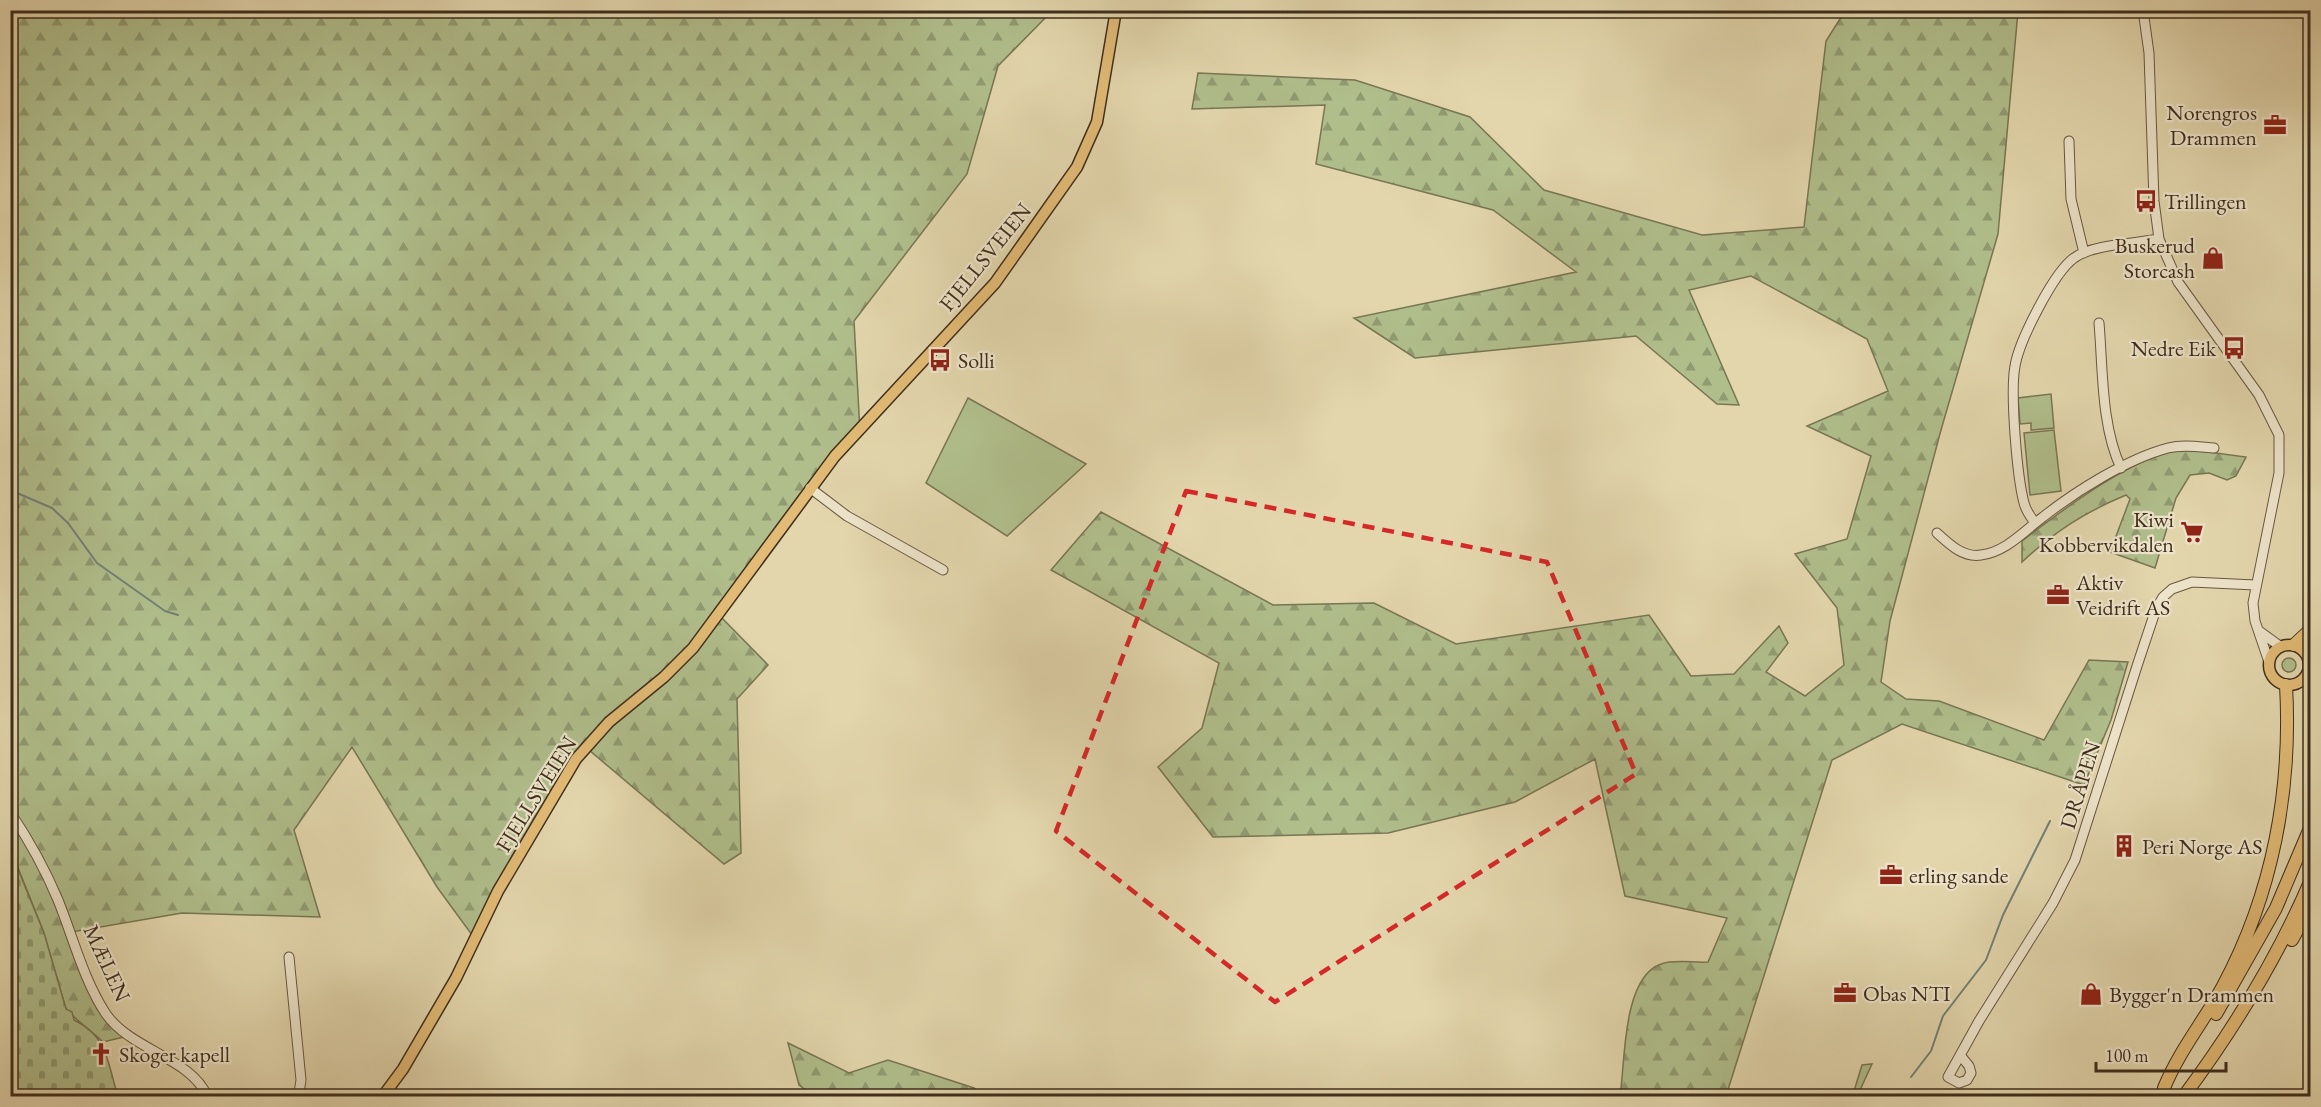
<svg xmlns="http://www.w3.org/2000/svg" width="2321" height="1107" font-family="'EB Garamond',serif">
	<defs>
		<pattern id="forest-firs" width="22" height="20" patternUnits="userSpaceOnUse" patternTransform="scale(1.5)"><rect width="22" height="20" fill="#b0be8c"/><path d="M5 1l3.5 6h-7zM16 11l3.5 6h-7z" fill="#919b72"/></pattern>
		<pattern id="cemetery-stones" width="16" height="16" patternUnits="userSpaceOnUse" patternTransform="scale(1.5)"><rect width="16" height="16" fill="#b0be8c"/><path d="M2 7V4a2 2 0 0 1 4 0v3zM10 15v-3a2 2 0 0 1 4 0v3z" fill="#919b72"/></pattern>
	</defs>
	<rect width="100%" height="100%" fill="#e3d6ad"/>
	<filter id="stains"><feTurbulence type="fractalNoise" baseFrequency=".00333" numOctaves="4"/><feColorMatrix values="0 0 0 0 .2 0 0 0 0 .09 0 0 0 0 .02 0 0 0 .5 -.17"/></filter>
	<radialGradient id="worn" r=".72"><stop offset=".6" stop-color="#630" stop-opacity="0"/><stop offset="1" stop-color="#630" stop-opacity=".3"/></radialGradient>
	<path fill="#b0be8c" stroke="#787654" stroke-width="1.5" d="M2051,394L2054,428L2031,430V423L2020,424L2018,398Z
		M968,398L1086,464L1007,536L926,483Z
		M2054,430L2061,491L2030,495L2024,433Z
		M2282 665a7 7 0 1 1 14 0a7 7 0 1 1-14 0Z
		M1872,1064L1860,1090L1854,1091L1862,1065Z"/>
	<path fill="url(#forest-firs)" stroke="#787654" stroke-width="1.5" d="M11,11H1052L998,66L967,174L854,321L860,432L720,616L768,665L737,699L741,853L724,864L583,745L472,935L437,887L352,747L294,830L320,917L182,913L71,932L99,1003L128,1036L103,1042C90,1030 77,1021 66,1009L44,933L11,850L10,507H19L10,488Z
		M1845,11H2018L1998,234L1941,430L1890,621L1881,682L1906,699L1939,701L2044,740L2089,660L2128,662L2111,720L2084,785L1902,724L1832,760L1726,1096H1616L1621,1088C1625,1055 1624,977 1661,964C1674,959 1695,963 1708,962L1727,918L1625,896L1595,759L1515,802L1388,833L1213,837L1158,767L1202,728L1219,663L1051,570L1101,512L1273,605L1374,603L1456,644L1649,615L1691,676L1734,674L1779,626L1788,643L1766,672L1805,696L1844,665L1837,608L1795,554L1847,539L1871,456L1807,426L1888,391L1867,339L1751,276L1689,290L1739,405L1717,404L1636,336L1415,358L1354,318L1576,272L1493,210L1316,164L1325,105L1192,109L1198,73L1355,80L1470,117L1544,190L1702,235L1804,227L1826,41Z
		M2186,449L2246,457L2236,476L2227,480L2209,473L2190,475L2176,498L2155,568L2110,552L2130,499L2126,495C2085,512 2054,532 2022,562V541C2061,511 2138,452 2186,449Z
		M788,1043L849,1073L888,1060L974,1088L985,1096H814L799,1085Z"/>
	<path fill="url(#cemetery-stones)" stroke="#787654" stroke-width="1.5" d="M10,850L44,933L66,1009L72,1012L74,1020C109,1037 107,1063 118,1096H11Z"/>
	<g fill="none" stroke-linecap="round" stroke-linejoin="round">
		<path stroke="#738176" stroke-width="2" d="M10,490L52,508L68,523L97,563L165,611L178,615
			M1911,1077L1931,1051L1943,1016L1986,960L2003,915L2050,821"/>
		<g stroke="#685841" stroke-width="11">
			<path id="minor" d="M2143,10L2149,53L2154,201L2159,239L2178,282L2259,395L2279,435V473L2253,603L2255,621L2269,662
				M2069,141L2071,199L2084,253
				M2099,323C2103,369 2101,426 2121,468
				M810,488L847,516L943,570
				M2035,523C2030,516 2026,511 2024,503C2017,476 2010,393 2015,366C2019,341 2054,272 2074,258C2093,244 2135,244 2159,239
				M1937,533C1949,544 1963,558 1981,555C2006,552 2024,531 2043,517C2076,491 2127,459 2168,448C2183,444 2200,447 2214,448
				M2259,631L2281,647
				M10,812C29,840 45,869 58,900C73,937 84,981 106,1014C131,1050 191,1058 207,1096
				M289,957L301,1080L299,1093L290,1096
				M1960,1055L1969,1066L1971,1073L1967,1080L1959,1083L1948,1077L1979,1021L2053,903L2075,860L2138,663L2156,609L2163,597L2172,589L2192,582L2255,585"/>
		</g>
		<g stroke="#3f2e1d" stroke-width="13">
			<path id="major" d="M2269 665a20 20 0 1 1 40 0a20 20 0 1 1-40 0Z
				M383,1096L403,1069L456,978L498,891L576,759L609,722L664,677L693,648L835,456L995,283L1077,167L1097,122L1116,10"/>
		</g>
		<g stroke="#3f2e1d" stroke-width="14">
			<path id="highway" d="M2294,645L2310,630
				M2292,940L2310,907
				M2216,1014L2276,908L2310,828
				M2164,1088C2179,1051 2204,1021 2223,986C2273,893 2292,789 2286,685
				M2184,1096C2233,1030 2277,959 2310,882"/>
		</g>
		<use href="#minor" stroke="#ede4ca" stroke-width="9"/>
		<use href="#major" stroke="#e2bb76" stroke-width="10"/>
		<use href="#highway" stroke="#e2bb76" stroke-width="12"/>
	</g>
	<path fill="none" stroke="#d62828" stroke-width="4.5" stroke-dasharray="12 8" stroke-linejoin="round" d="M1186,491L1547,562L1636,774L1275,1002L1056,831Z"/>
	<defs>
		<g id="office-bare" transform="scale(1.8)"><path d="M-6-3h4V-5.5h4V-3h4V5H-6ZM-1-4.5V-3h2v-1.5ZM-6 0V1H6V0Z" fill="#8f2418" stroke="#ede4ca" stroke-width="2.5" paint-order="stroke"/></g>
		<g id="bus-bare" transform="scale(1.8)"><path d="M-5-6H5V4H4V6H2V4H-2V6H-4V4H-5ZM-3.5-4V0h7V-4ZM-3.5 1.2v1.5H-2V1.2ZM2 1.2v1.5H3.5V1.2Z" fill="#8f2418" stroke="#ede4ca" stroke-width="2.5" paint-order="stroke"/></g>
		<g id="shop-bare" transform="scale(1.8)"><path d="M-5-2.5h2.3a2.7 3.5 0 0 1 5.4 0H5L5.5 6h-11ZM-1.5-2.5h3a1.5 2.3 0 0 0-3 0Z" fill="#8f2418" stroke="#ede4ca" stroke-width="2.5" paint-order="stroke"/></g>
		<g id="supermarket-bare" transform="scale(1.8)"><path d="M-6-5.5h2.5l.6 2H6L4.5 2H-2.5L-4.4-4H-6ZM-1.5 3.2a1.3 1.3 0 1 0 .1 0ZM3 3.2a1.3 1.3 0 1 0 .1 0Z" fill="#8f2418" stroke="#ede4ca" stroke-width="2.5" paint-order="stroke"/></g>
		<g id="building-bare" transform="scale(1.8)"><path d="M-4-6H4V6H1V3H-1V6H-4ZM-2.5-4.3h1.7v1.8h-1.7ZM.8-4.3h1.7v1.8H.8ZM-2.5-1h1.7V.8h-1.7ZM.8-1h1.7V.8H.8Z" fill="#8f2418" stroke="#ede4ca" stroke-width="2.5" paint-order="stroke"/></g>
		<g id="church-bare" transform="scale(1.8)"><path d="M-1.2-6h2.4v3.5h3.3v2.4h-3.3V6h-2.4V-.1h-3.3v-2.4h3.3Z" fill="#8f2418" stroke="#ede4ca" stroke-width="2.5" paint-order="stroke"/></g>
	</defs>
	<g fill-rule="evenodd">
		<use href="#office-bare" x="2275" y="125"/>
		<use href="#bus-bare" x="2146" y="201"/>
		<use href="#shop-bare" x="2213" y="258"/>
		<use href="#bus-bare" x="2234" y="348"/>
		<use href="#bus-bare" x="940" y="360"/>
		<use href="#supermarket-bare" x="2192" y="532"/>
		<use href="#office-bare" x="2058" y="595"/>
		<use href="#building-bare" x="2124" y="846"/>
		<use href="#office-bare" x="1891" y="875"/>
		<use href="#office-bare" x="1845" y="993"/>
		<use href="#shop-bare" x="2091" y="994"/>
		<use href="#church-bare" x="101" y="1054"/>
	</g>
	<g text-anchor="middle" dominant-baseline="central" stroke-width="4.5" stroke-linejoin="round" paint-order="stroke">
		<g font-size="22" fill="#3f2e1d" stroke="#ede4ca" text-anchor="start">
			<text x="2257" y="112" text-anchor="end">Norengros<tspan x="2257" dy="25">Drammen</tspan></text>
			<text x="2164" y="201">Trillingen</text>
			<text x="2195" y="245" text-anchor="end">Buskerud<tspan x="2195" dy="25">Storcash</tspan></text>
			<text x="2216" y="348" text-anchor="end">Nedre Eik</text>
			<text x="958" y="360">Solli</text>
			<text x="2174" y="519" text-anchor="end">Kiwi<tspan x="2174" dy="25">Kobbervikdalen</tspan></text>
			<text x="2076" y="582">Aktiv<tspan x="2076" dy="25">Veidrift AS</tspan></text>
			<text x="2142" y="846">Peri Norge AS</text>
			<text x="1909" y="875">erling sande</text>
			<text x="1863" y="993">Obas NTI</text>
			<text x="2109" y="994">Bygger'n Drammen</text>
			<text x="119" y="1054">Skoger kapell</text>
		</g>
		<g font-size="22" fill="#3f2e1d" stroke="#ede4ca">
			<text transform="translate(985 257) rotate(-51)">FJELLSVEIEN</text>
			<text transform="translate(2080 785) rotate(-73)">DRÅPEN</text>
			<text transform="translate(536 794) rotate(-58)">FJELLSVEIEN</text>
			<text transform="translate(107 963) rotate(65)">MÆLEN</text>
		</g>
	</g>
	<rect width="2321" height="1107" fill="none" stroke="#e3d6ad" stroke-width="36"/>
	<rect x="12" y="12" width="2297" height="1083" fill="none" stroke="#3f2e1d" stroke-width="3"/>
	<rect x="18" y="18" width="2285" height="1071" fill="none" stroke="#3f2e1d" stroke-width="1.5"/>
	<path d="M2096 1062v9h130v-9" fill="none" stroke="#3f2e1d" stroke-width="3"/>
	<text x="2105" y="1062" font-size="18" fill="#3f2e1d" stroke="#ede4ca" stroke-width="4.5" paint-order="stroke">100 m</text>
	<rect width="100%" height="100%" filter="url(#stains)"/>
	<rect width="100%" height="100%" fill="url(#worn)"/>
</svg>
